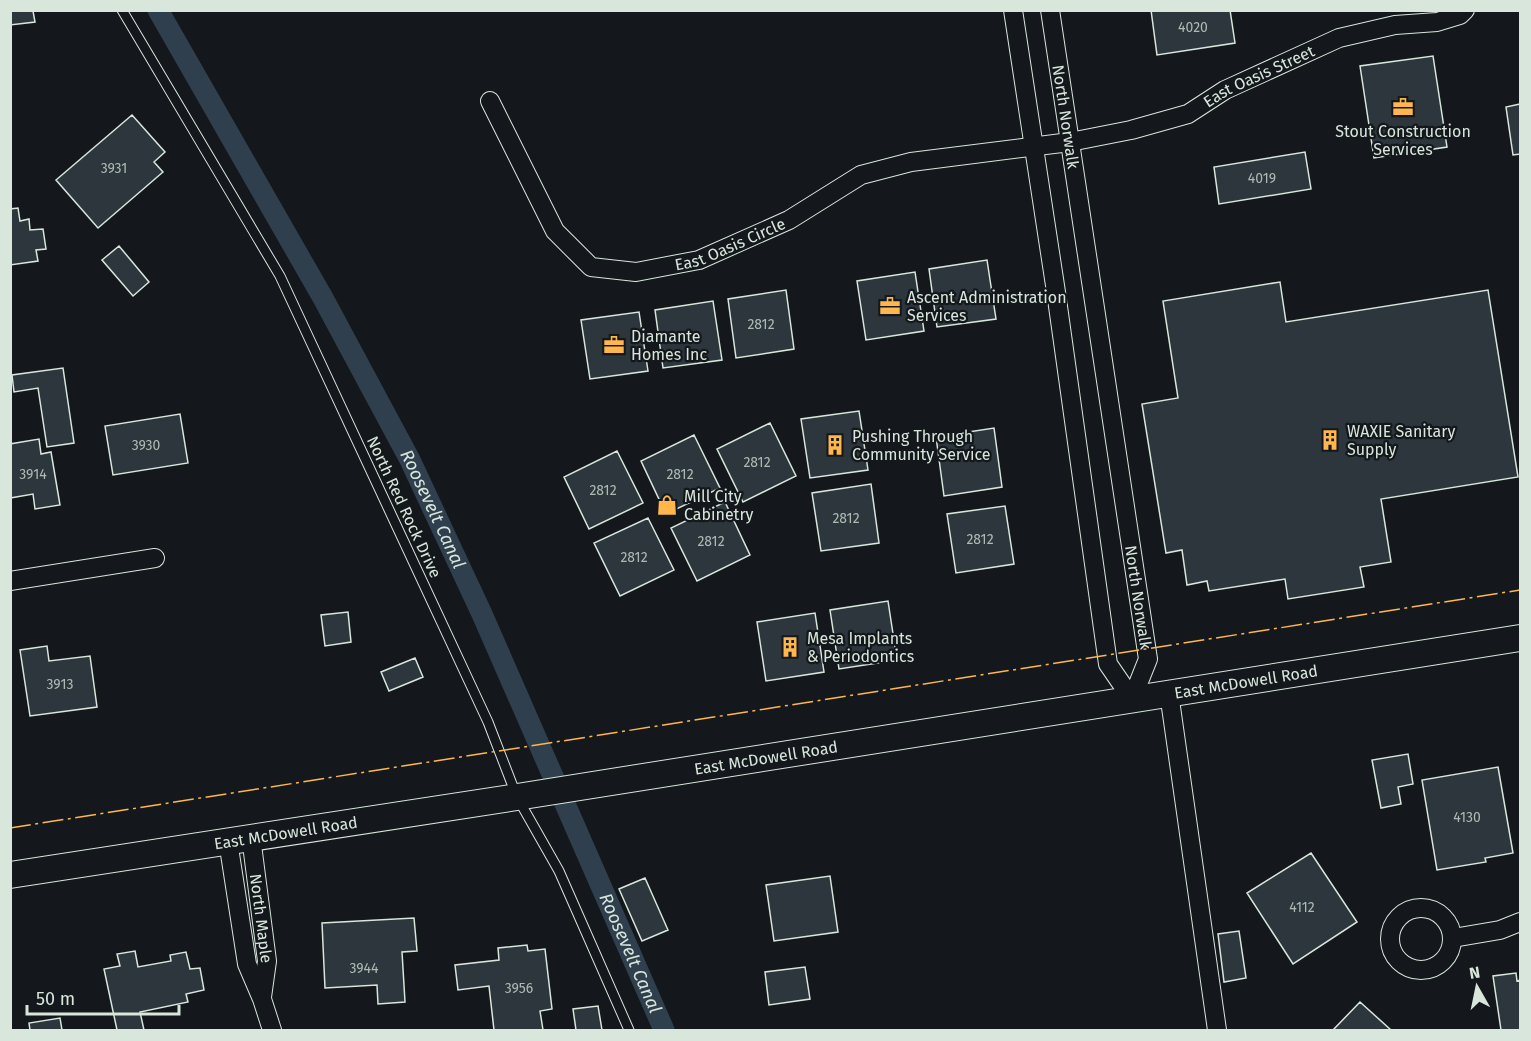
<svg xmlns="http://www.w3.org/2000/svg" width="1531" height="1041" font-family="'Fira Sans',sans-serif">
	<rect width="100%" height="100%" fill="#14181c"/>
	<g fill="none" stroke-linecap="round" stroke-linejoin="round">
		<path stroke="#2f3f4d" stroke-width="21" id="s1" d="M158,10L323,298L410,460L482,614L664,1030"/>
	</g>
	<path fill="#2c363c" stroke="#d8e6dc" stroke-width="1.5" d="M10,10H36L33,11L35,22L10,25Z
		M1151,10H1230L1235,43L1157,55Z
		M1433,56L1447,147L1374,158L1360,66Z
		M1520,104V154L1513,155L1506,107Z
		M132,115L165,152L154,162L163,172L98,228L56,180Z
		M1305,152L1311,189L1219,204L1214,167Z
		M18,208L20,221L29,219L30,230L43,229L46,249L36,250L38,261L10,265V209Z
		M119,246L149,282L133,296L102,260Z
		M987,260L996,319L937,327L929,269Z
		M915,272L924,331L866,340L857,281Z
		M1280,282L1286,322L1488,290L1518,477L1381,499L1391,562L1360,567L1364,587L1288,599L1285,579L1209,591L1207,581L1187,585L1182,550L1166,553L1142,404L1178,398L1163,301Z
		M786,290L794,349L736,358L728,299Z
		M713,301L722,360L663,368L655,310Z
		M639,312L648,371L590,379L581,320Z
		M63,368L74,443L47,447L38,388L14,392L12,375Z
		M859,411L868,470L810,478L801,419Z
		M180,414L188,463L113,475L105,426Z
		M770,423L796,476L743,502L717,449Z
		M994,428L1002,487L944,496L936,437Z
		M694,435L720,488L666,514L641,461Z
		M39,439L41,454L51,452L60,505L35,509L33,494L10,498V444Z
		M617,451L643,503L589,529L564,477Z
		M871,484L879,543L821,551L812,493Z
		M725,502L750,555L697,581L671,528Z
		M1005,506L1014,564L956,573L947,514Z
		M648,518L674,570L620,596L594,543Z
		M888,601L897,660L839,669L830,610Z
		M348,612L351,642L325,646L321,615Z
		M815,613L824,672L766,681L757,622Z
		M47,646L49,661L90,656L97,707L30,716L20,650Z
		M415,658L423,677L389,691L381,672Z
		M1408,754L1413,784L1398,787L1401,804L1381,808L1372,760Z
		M1498,767L1513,853L1485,858L1486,862L1437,870L1422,780Z
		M1311,853L1357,922L1293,964L1247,893Z
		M830,876L838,932L774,941L766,885Z
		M645,878L668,930L642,941L619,889Z
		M414,918L417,951L402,952L405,1002L378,1004L377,985L325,988L322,923Z
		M1239,931L1246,978L1224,982L1218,934Z
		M527,945L528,951L545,949L552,1009L540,1011L543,1030H494L489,986L458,990L455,965L499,960L498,948Z
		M135,951L138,967L171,961L170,955L186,952L190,969L200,968L204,990L186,994L188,1002L140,1012L144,1030H117L104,969L120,966L117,954Z
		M805,967L810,999L769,1005L765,972Z
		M1516,973L1517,981L1520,980V1030H1501L1493,976Z
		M1360,1002L1391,1030H1333Z
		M598,1006L602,1030H576L573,1009Z
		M60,1018L62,1030H30L29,1023Z"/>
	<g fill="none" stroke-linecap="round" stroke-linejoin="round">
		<g stroke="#d8e6dc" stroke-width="11">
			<path id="service" d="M122,10L280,276L488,722L517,797L559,871L629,1030"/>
		</g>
		<g stroke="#d8e6dc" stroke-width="20">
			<g id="minor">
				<path d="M1013,10L1056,292L1108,664L1132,699"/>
				<path id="s2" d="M1050,10L1148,659L1132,699"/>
				<path id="s3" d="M490,101L555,231L591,267L636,272L699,260L789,220L861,175L911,162L1070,142L1131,130L1188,114L1225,90L1339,38L1395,25L1437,22L1460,15L1465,10"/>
				<path d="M10,581L155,558"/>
				<path d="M1169,693L1217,1030"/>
				<path id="s4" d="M251,837L267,961L262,997"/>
				<path d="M228,841L247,964L262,999L272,1030"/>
				<circle cx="1421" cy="939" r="31"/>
				<path d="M1453,938L1500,930L1520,922"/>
			</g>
		</g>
		<g stroke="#d8e6dc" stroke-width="28">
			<g id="secondary">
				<path id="s5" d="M10,875L517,797L1520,638"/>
			</g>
		</g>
		<use href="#service" stroke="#14181c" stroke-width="9"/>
		<use href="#minor" stroke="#14181c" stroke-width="18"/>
		<use href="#secondary" stroke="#14181c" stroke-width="26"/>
		<path stroke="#ffb74d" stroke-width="1.5" stroke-dasharray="21 4.5 3 4.5" stroke-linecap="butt" d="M10,828L1520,590"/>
	</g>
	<defs>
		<g id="office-bare" transform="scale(1.62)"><path d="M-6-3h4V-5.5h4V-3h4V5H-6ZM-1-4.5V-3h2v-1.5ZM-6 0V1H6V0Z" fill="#ffb74d" stroke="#14181c" stroke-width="2.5" paint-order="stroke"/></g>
		<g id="building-bare" transform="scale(1.62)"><path d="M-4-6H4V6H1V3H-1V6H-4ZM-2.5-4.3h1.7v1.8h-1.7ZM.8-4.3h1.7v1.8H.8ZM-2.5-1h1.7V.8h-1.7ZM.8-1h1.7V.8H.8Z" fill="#ffb74d" stroke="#14181c" stroke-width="2.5" paint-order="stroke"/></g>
		<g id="shop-bare" transform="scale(1.62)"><path d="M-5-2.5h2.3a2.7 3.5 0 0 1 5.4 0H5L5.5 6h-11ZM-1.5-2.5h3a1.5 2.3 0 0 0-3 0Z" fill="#ffb74d" stroke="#14181c" stroke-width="2.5" paint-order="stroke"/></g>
	</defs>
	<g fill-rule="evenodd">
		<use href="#office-bare" x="1403" y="107"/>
		<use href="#office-bare" x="890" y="306"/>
		<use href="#office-bare" x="614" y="345"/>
		<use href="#building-bare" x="1330" y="440"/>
		<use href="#building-bare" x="835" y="445"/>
		<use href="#shop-bare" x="667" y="505"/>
		<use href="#building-bare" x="790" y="647"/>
	</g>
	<g text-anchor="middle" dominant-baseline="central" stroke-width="4.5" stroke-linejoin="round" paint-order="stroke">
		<g font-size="14" fill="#adbab4">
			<text x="1193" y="27">4020</text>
			<text x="114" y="168">3931</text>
			<text x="1262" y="178">4019</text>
			<text x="761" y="324">2812</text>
			<text x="146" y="445">3930</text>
			<text x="757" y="462">2812</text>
			<text x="33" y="474">3914</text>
			<text x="680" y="474">2812</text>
			<text x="603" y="490">2812</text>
			<text x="846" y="518">2812</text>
			<text x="980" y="539">2812</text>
			<text x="711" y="541">2812</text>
			<text x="634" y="557">2812</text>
			<text x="60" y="684">3913</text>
			<text x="1467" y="817">4130</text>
			<text x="1302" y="907">4112</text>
			<text x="364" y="968">3944</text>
			<text x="519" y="988">3956</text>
		</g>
		<g font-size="16" fill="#d8e6dc" stroke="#14181c">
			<text stroke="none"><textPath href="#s3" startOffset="903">East Oasis Street</textPath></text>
			<text stroke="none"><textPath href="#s2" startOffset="108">North Norwalk</textPath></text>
			<text stroke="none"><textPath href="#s3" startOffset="340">East Oasis Circle</textPath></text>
			<text transform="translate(404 507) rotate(65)">North Red Rock Drive</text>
			<text stroke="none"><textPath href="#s2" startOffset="594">North Norwalk</textPath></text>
			<text stroke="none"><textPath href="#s5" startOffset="1251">East McDowell Road</textPath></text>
			<text stroke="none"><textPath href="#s5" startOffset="765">East McDowell Road</textPath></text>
			<text stroke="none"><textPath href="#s5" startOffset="279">East McDowell Road</textPath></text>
			<text stroke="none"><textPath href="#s4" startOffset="82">North Maple</textPath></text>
		</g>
		<g font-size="16" fill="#d8e6dc" stroke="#14181c" text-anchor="start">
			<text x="1403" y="131" text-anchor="middle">Stout Construction<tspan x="1403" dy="18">Services</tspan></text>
			<text x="907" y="297">Ascent Administration<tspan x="907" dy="18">Services</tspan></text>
			<text x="631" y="336">Diamante<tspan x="631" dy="18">Homes Inc</tspan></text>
			<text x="1347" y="431">WAXIE Sanitary<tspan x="1347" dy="18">Supply</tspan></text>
			<text x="852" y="436">Pushing Through<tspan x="852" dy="18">Community Service</tspan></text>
			<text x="684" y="496">Mill City<tspan x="684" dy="18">Cabinetry</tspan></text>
			<text x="807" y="638">Mesa Implants<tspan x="807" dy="18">&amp; Periodontics</tspan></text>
		</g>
		<g font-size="18" font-style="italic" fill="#d8e6dc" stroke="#14181c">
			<text stroke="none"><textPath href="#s1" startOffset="570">Roosevelt Canal</textPath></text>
			<text stroke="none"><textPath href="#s1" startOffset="1056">Roosevelt Canal</textPath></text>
		</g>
	</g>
	<rect width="1531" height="1041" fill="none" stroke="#d8e6dc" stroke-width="24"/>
	<g transform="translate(1477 987) rotate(351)" stroke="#14181c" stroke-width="4.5" paint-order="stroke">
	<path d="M0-4.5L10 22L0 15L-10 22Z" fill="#d8e6dc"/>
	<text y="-9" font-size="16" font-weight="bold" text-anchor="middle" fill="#d8e6dc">N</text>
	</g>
	<path d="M27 1005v9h152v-9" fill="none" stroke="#d8e6dc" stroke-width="3"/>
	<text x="36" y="1005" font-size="18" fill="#d8e6dc" stroke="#14181c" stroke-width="4.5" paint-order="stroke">50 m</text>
</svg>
